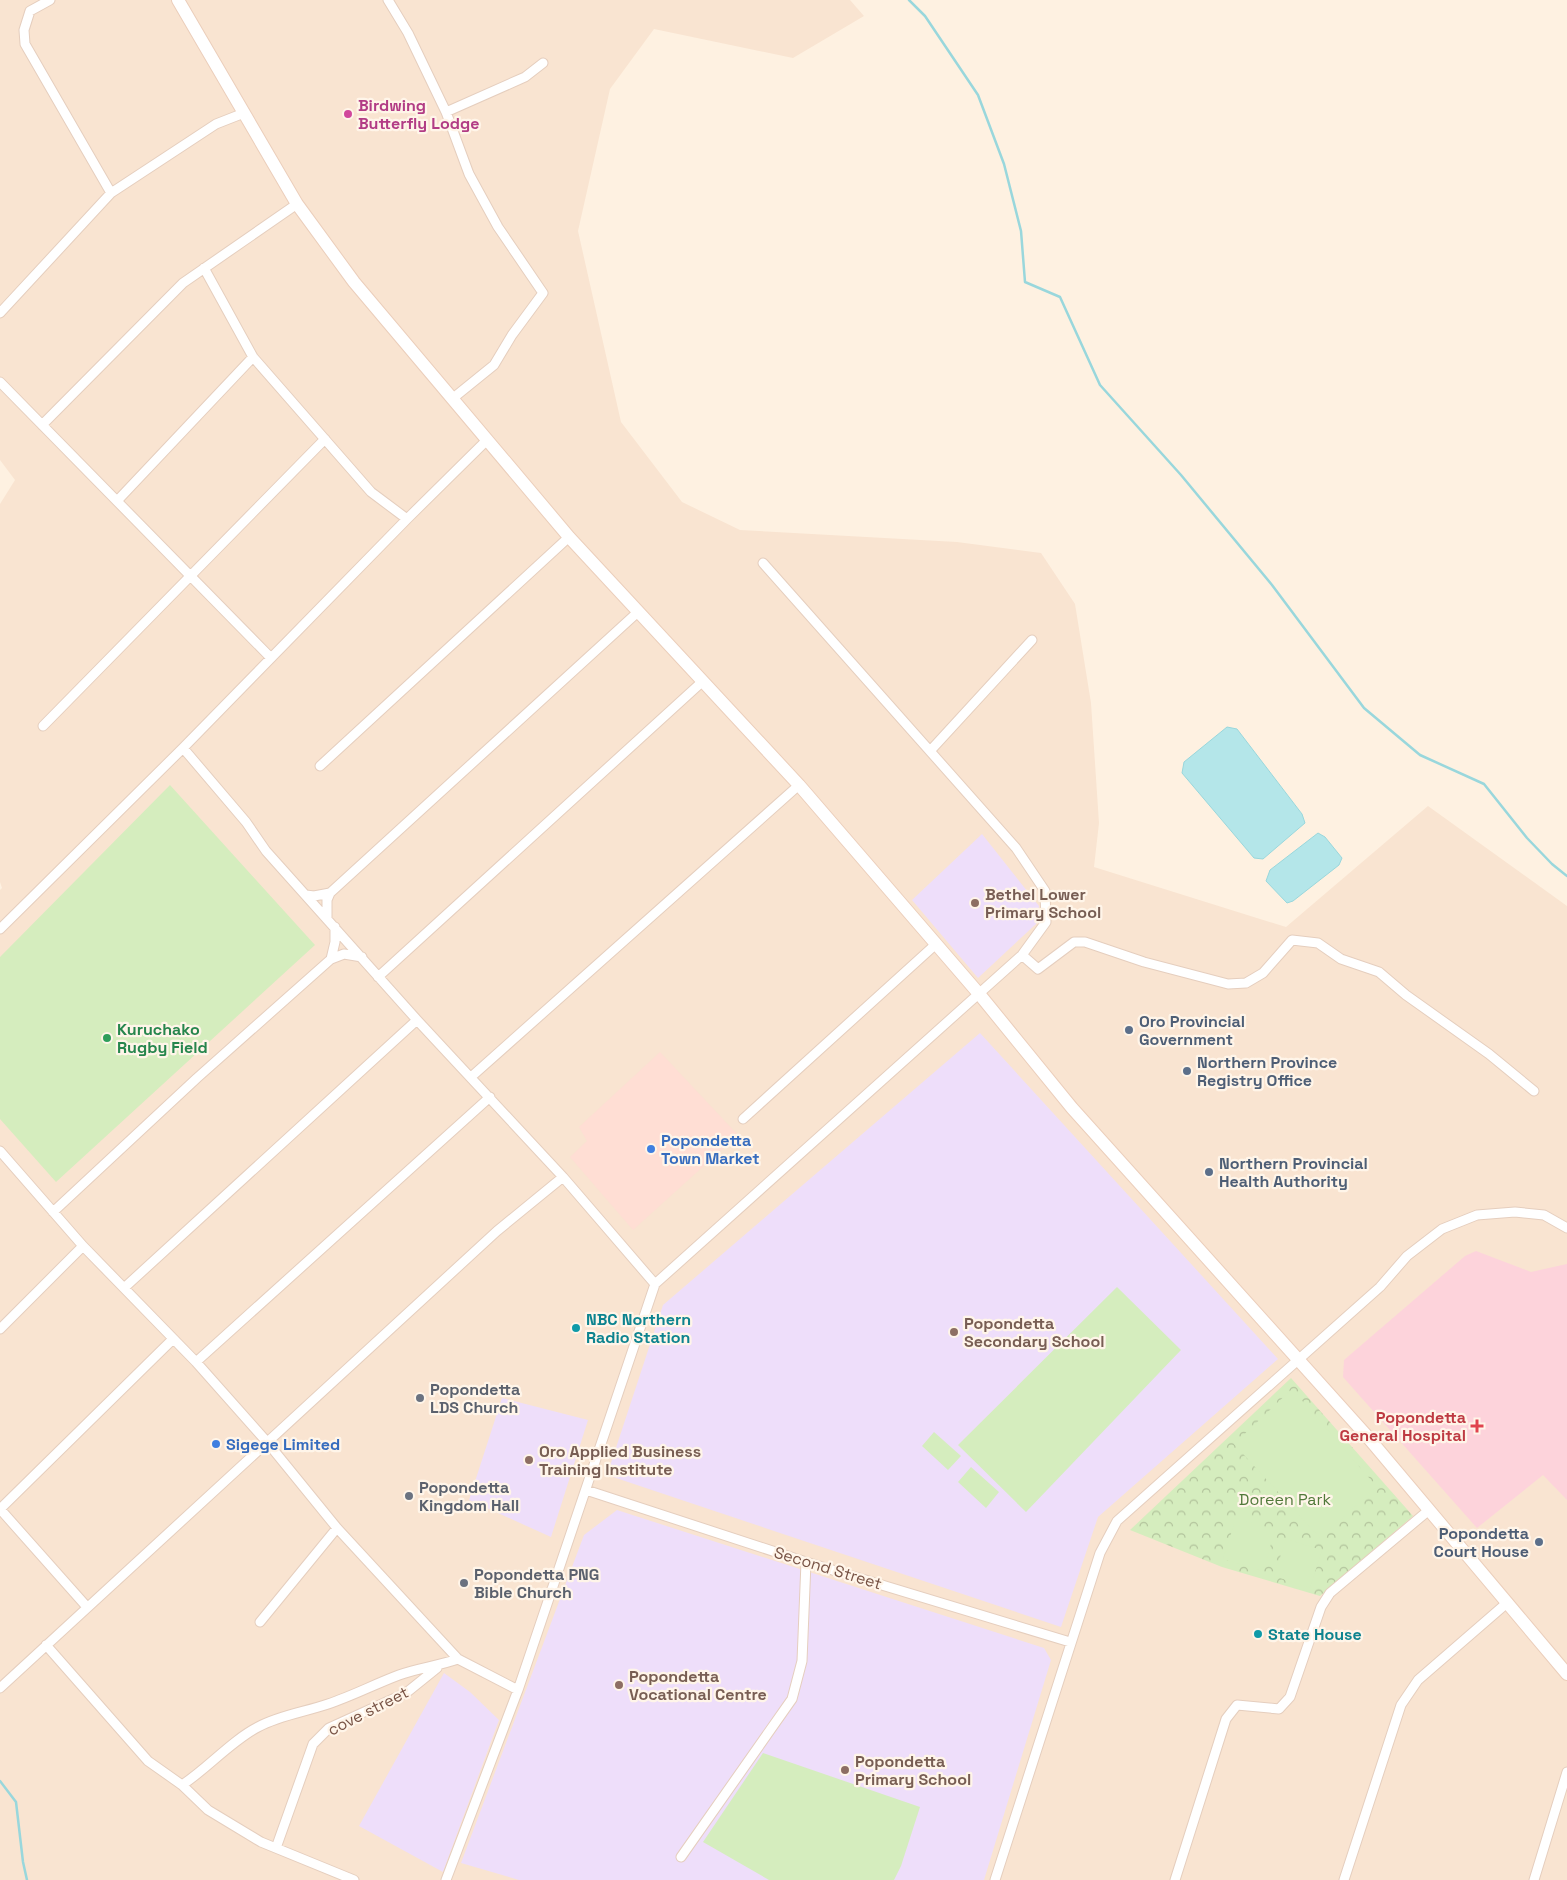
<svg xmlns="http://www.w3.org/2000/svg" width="1567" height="1880" font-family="'Space Grotesk',sans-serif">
	<defs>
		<pattern id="park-crowns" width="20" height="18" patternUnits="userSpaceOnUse" patternTransform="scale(1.25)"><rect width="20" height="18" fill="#d5edbe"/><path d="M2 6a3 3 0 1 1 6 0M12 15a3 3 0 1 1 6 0" fill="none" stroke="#b2c39c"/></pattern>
	</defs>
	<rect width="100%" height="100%" fill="#fef1e1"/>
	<path fill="#f9e4d1" d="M0,0H850L864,16L793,58L654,29L610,89L578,231L621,422L682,502L740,530L957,542L1041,553L1075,604L1091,703L1099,823L1094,867L1286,927L1428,806L1567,906V1880H0V890L2,888L0,882V504L15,480L0,460Z"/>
	<path fill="#ffded4" d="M660,1052L738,1135L633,1230L570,1157L587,1141L579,1127Z"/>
	<path fill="#eedefa" d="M982,834L1039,906L1036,924L978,978L912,900Z
		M980,1033L1278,1359L1098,1517L1061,1627L607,1475L663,1305Z
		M502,1398L588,1420L551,1537L469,1500Z
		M617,1510L1044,1648L1051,1660L984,1880H519L461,1863L584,1535Z
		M444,1673L470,1692L499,1720L443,1872L359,1826Z"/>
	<path fill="#fdd3db" d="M1476,1251L1531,1272L1567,1264V1500L1543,1475L1477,1528L1343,1377L1344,1360L1465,1256Z"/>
	<path fill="url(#park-crowns)" d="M1291,1378L1413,1516L1320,1596L1222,1567L1130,1530Z"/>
	<path fill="#d5edbe" d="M170,785L315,945L56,1182L0,1119V957Z
		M1117,1287L1181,1350L1026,1512L958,1445Z
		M1292,1389L1377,1487L1320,1538L1234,1444Z
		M934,1432L961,1456L948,1470L922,1446Z
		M971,1467L999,1492L986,1508L958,1482Z
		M1236,1518L1275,1530L1263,1571L1223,1559Z
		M1286,1539L1322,1550L1310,1588L1274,1576Z
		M763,1753L920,1807L901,1866L894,1880H769L703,1842Z"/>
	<path fill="#b4e6e9" stroke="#99d7dc" d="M1227,727L1237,729L1302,814L1305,823L1263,859L1254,858L1182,773L1184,762Z
		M1318,833L1325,837L1342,858L1339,865L1293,901L1287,903L1266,881L1270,870Z"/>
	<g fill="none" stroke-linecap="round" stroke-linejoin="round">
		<path stroke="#99d7dc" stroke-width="2.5" d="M909,0L925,16L978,95L1004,164L1021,231L1025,282L1060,297L1100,385L1181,475L1272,585L1364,708L1420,755L1484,784L1527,838L1552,864L1567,876
			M0,1781L16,1802L23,1862L27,1880"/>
		<g stroke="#e5cebe" stroke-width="11">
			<path id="street" d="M50,0L30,11L24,30L25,44L111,193
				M388,0L408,33L446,112L469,174L498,227L543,293L512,335L494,365L452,399
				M446,112L525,77L543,63
				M204,268L253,357L371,492L407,519
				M0,313L111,193L216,124L244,113
				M0,382L271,658
				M42,425L183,283L297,204
				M117,501L253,357
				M43,726L325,439
				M183,748L246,822L266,851L417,1020L563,1177L655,1284
				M930,751L1032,640
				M320,766L569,537
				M306,895L314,896L330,893
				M327,918V900L330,893L639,611
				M0,929L183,748L407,519L487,440
				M1022,955L1038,969L1074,942H1085L1144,962L1228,984L1246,983L1263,973L1292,940L1318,943L1341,959L1379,972L1406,995L1489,1054L1534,1091
				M331,959L344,954L362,957
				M378,977L703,681
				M471,1077L799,785
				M743,1119L936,944
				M0,1151L83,1246L196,1362L267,1442L337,1528L458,1659L518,1690
				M53,1212L197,1078L331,959L335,942V927
				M124,1288L417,1020
				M0,1329L83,1246
				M196,1362L490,1097
				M586,1490L806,1562L1070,1642
				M0,1509L173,1339
				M0,1509L87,1607
				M260,1622L337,1528
				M46,1645L148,1761L182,1785L208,1810L261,1842L354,1880
				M0,1688L497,1231L563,1177
				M182,1785C208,1768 231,1741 258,1727C280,1715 305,1712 328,1704C352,1696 375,1684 399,1675C418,1668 438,1666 458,1659
				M276,1848L313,1744L329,1728L406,1693L437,1668
				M681,1857L792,1699L802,1661L806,1562
				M446,1880L518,1690L655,1284L1022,955L1046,922L1045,891L1016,848L763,563
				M995,1880L1100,1553L1117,1521L1380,1287L1407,1256L1442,1229L1477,1215L1515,1212L1544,1215L1567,1228
				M1175,1880L1226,1719L1237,1705L1279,1709L1290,1697L1321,1607L1330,1593L1429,1510
				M1344,1880L1401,1705L1418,1680L1508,1602
				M1534,1880L1567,1772"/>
		</g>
		<g stroke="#ebcebb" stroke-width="14">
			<path id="secondary" d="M178,0L297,204L354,282L569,537L799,785L980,995L1072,1108L1366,1435L1567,1674"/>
		</g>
		<use href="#street" stroke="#fff" stroke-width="9"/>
		<use href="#secondary" stroke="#fff" stroke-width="12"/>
	</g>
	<circle fill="#d1479c" stroke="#fff5e9" stroke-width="2" cx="348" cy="114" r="5"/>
	<g fill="#8d6e63" stroke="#fff5e9" stroke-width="2">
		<circle cx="975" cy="903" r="5"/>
		<circle cx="954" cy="1332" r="5"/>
		<circle cx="529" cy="1460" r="5"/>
		<circle cx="619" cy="1685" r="5"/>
		<circle cx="845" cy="1770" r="5"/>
	</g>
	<g fill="#5c6f8a" stroke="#fff5e9" stroke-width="2">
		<circle cx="1129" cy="1030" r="5"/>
		<circle cx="1187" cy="1071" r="5"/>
		<circle cx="1209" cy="1172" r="5"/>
		<circle cx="1539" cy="1542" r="5"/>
	</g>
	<circle fill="#2e9e5b" stroke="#fff5e9" stroke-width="2" cx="107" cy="1038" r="5"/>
	<g fill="#3f7fe0" stroke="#fff5e9" stroke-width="2">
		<circle cx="651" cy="1149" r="5"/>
		<circle cx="216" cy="1444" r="5"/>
	</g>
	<g fill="#0f9aa8" stroke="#fff5e9" stroke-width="2">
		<circle cx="576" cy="1328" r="5"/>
		<circle cx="1258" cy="1634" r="5"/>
	</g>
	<g fill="#6b7280" stroke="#fff5e9" stroke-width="2">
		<circle cx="420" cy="1398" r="5"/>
		<circle cx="409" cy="1496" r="5"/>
		<circle cx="464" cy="1583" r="5"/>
	</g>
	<path fill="#e0444e" stroke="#fff5e9" stroke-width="2" d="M1474.5 1418.5h5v5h5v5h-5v5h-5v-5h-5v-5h5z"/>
	<g text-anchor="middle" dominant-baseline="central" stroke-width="4.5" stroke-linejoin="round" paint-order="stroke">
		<g font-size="16" font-weight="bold" fill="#b23c85" stroke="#fff5e9" text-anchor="start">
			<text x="358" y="105">Birdwing<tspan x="358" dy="18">Butterfly Lodge</tspan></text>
		</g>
		<g font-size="16" font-weight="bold" fill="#785e54" stroke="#fff5e9" text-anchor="start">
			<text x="985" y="894">Bethel Lower<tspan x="985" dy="18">Primary School</tspan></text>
			<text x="964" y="1323">Popondetta<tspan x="964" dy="18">Secondary School</tspan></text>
			<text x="539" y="1451">Oro Applied Business<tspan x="539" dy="18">Training Institute</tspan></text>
			<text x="629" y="1676">Popondetta<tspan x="629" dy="18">Vocational Centre</tspan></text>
			<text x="855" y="1761">Popondetta<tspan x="855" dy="18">Primary School</tspan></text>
		</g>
		<g font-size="16" font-weight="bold" fill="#4e5e75" stroke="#fff5e9" text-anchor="start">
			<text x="1139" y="1021">Oro Provincial<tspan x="1139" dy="18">Government</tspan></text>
			<text x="1197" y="1062">Northern Province<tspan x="1197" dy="18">Registry Office</tspan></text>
			<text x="1219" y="1163">Northern Provincial<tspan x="1219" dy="18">Health Authority</tspan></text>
			<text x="1529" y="1533" text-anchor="end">Popondetta<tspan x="1529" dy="18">Court House</tspan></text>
		</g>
		<g font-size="16" font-weight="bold" fill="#27864d" stroke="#fff5e9" text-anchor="start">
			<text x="117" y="1029">Kuruchako<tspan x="117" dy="18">Rugby Field</tspan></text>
		</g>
		<g font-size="16" font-weight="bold" fill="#366cbe" stroke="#fff5e9" text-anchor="start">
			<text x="661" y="1140">Popondetta<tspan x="661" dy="18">Town Market</tspan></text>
			<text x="226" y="1444">Sigege Limited</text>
		</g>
		<g font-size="16" font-weight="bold" fill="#0d838f" stroke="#fff5e9" text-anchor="start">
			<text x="586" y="1319">NBC Northern<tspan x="586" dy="18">Radio Station</tspan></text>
			<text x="1268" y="1634">State House</text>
		</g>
		<g font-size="16" font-weight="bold" fill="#5b616d" stroke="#fff5e9" text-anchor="start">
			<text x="430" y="1389">Popondetta<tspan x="430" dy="18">LDS Church</tspan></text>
			<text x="419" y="1487">Popondetta<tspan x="419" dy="18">Kingdom Hall</tspan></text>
			<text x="474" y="1574">Popondetta PNG<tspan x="474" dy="18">Bible Church</tspan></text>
		</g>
		<g font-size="16" font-weight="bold" fill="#be3a42" stroke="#fff5e9" text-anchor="end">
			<text x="1466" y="1417">Popondetta<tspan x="1466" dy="18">General Hospital</tspan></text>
		</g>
		<g font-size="16" fill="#51793a" stroke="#fff5e9">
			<text x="1285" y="1499">Doreen Park</text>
		</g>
		<g font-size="16" fill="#785345" stroke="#fff5e9">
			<text transform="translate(828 1568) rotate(17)">Second Street</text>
			<text transform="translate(368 1711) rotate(-27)">cove street</text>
		</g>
	</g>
</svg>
